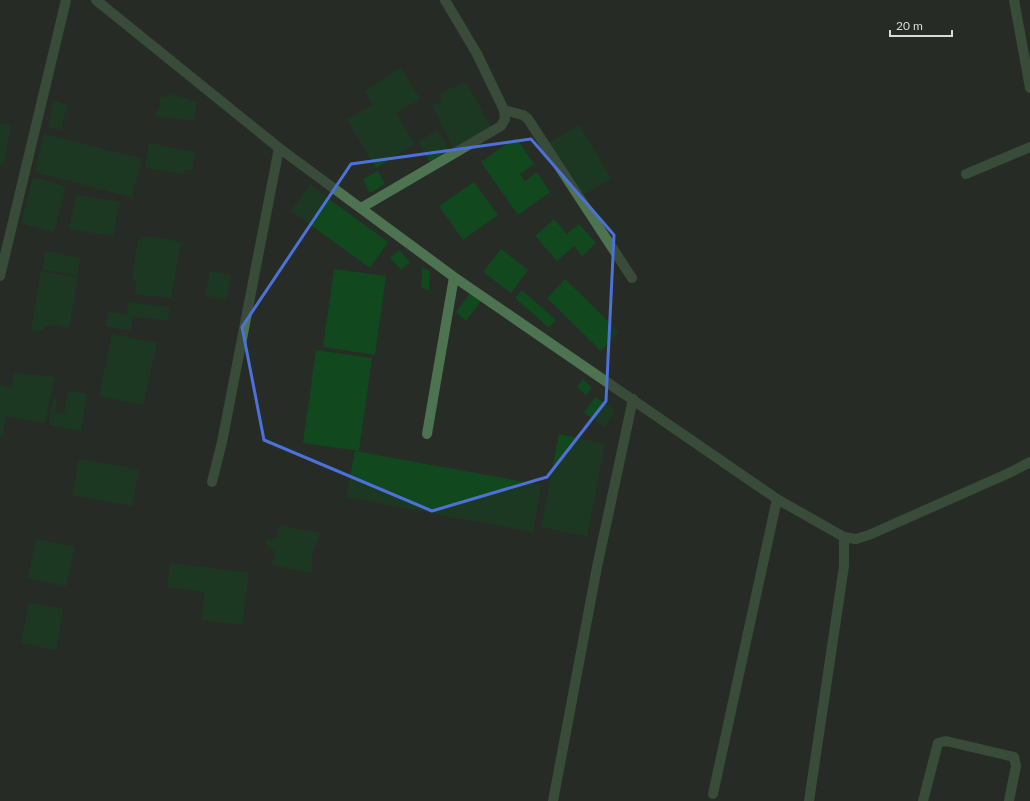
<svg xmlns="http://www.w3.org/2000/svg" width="1030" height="801" font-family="Lato,sans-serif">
	<rect width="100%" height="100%" fill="#272c27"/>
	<path fill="#12481d" d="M401,68L420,99L396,113L415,144L376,168L347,120L373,104L365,91Z
		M466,82L492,129L454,150L432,105L442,102L440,93Z
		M172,94L197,102L193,121L155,116V113L161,105L159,99L164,96L169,97Z
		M54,101L67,105L61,130L48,127Z
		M0,123L11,125L4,164L0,163Z
		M579,125L611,178L580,197L549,143Z
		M438,130L449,150L430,162L418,142Z
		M44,134L142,159L132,197L35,172Z
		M516,137L534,164L520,174L525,181L537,172L550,192L518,215L481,162Z
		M149,143L195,152L192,170H185L184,174L145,168Z
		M378,171L385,184L370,193L363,179Z
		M33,177L66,187L54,232L21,223Z
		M474,182L498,215L463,240L439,206Z
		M310,185L388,242L370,268L291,211Z
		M76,195L120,202L113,236L69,229Z
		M554,219L567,234L579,224L596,243L582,256L574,246L557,261L535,236Z
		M144,236L181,242L171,298L134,294L137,282L132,280L138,241Z
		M501,249L528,270L511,293L483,272Z
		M399,250L410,262L401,270L390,258Z
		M45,251L80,258L77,276L42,269Z
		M422,267L430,271L429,291L421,287Z
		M334,269L386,276L375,355L323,347Z
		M41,271L78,278L69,328L56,324L45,326L44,330L31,331Z
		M210,271L231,275L226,300L205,295Z
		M565,279L619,332L601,351L547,298Z
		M522,290L556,320L549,328L515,298Z
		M470,293L481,301L466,321L456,312Z
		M128,302L170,308L168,321L133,316L131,331L105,326L108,311L130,316L127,313Z
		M112,334L157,343L143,405L99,396Z
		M316,350L372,358L359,451L303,443Z
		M14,373L55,377L45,423L6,416L3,436H0V385L11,388Z
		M583,379L592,388L586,395L577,387Z
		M68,391L87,394L81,431L49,425L53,398L57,400L55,412L64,414Z
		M595,397L616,410L605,427L584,413Z
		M559,434L605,444L587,536L541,527Z
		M355,451L541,485L533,532L346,497Z
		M79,459L139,470L132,506L72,495Z
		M279,525L320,533L312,554V573L272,565L275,551L266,545L267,540L277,538Z
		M36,539L75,547L66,586L28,578Z
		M170,563L249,573L242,625L201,620L205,592L167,587Z
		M29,603L63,609L56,650L21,643Z"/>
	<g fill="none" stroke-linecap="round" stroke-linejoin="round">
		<path stroke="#4e7351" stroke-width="10" d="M96,0L279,148L454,277L777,499L844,537L856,539L869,535L1009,473L1030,462
			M1014,0L1030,88
			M504,110L523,115L528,119L632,278
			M966,174L1030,147
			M361,208L501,126L505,119L504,110L477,54L445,0
			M0,276L66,0
			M427,434L454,277
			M212,482L222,442L279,148
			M713,794L777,499
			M553,801L597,567L633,399
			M809,801L844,566V537
			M923,801L938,743L946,741L1014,757L1016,766L1009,801"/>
	</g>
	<path d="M0 0H1030V801H0ZM531,139L614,235L606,401L547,477L432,511L264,440L242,327L351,164Z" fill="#272c27" fill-opacity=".55" fill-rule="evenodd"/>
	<path fill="none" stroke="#4c71d8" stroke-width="3" stroke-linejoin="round" d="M531,139L614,235L606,401L547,477L432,511L264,440L242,327L351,164Z"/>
	<path d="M890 30v6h62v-6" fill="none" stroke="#d8dbd8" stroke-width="2"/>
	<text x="896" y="30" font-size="12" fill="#d8dbd8" stroke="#272c27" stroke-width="3" paint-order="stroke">20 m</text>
</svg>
